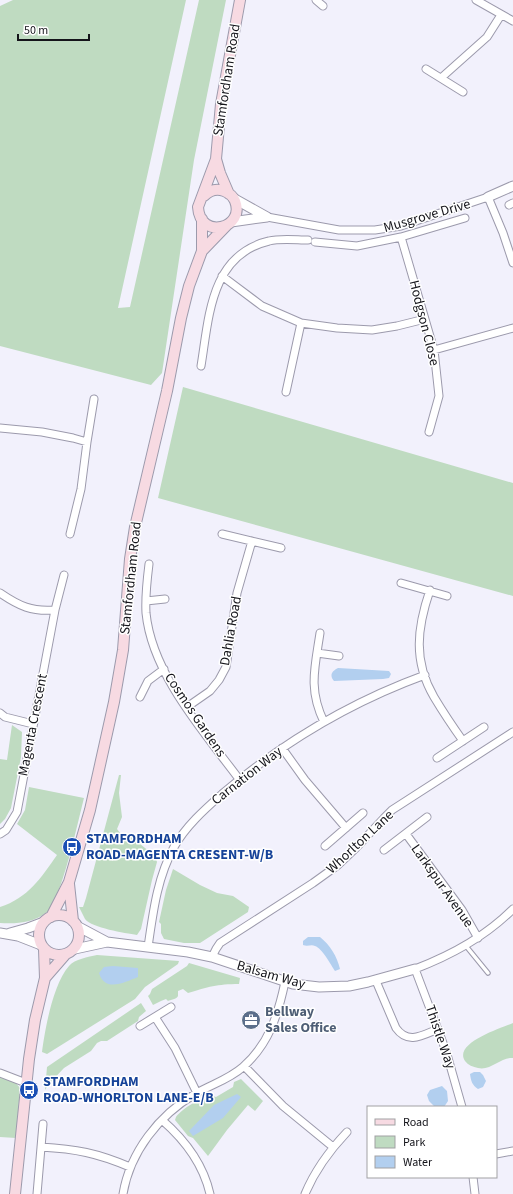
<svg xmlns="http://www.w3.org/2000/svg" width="513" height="1194" font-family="'Source Sans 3',sans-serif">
	<rect width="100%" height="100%" fill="#f2f1fc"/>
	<path fill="#bfdbc1" d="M13,0H186L118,308L130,307L199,0H226L194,160L162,373L151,385L0,346V6Z
		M183,387L513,483V596L158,498Z
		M12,725L22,732L21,757L11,808L5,819L0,824V759L7,760Z
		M119,775H121L119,793L122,817L117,829L124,838L130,836L155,856L157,862L152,880L141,929L137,935C125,933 92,928 85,919C83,915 81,911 79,907H83L86,898Z
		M29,787L84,798C78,821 62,898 47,912C34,923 16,924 0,923V907C28,898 41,878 57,855L17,824L25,810Z
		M173,869L200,885L217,893L233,896L249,907L248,912L200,943H184L164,939L161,933V924L159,922L166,890Z
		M97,955L179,961L178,964L145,987L135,999L47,1054L42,1052C45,1029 53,984 69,966C75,959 88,957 97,955Z
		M189,963L240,978L239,984C217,984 208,987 188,993L183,989L178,991C178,993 178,994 178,996C177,999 170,1000 168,1001L166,999L161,1001L153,1005L148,996L150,994L152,989L187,966Z
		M141,1003L146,1011L139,1017L138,1021L107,1041H101L97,1043L91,1051L64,1068L49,1084L45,1090L47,1067Z
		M513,1023V1058C501,1057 491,1071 478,1068C473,1067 468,1065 465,1061C453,1043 501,1028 513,1023Z
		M0,1076L14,1081L20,1088L16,1138L0,1137Z
		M241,1079L263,1101L255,1111L248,1105L227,1130L208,1156L193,1138L188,1136L175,1120L176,1117C183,1108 205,1094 216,1097L233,1087L234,1082Z"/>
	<path fill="#b2cfef" d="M338,668L389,671L391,674L389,678L383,679L334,681C329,675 332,671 338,668Z
		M308,937H320C330,945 337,956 340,969L335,971C331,965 322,948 315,946C311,944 308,947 303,945V941Z
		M113,966L138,968V977C125,982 105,993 99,973L104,967Z
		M474,1072H480L483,1075L486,1081L483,1087L478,1089C472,1085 471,1081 470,1074Z
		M442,1086L447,1091L448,1101L444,1107H435L429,1101L427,1095L430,1090Z
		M237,1094L241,1097L223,1118L193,1136L189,1131L214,1105Z"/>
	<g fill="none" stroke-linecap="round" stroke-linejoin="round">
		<g stroke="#9c9aac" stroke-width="5.5">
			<path id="service" d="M466,946L488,973"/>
		</g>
		<g stroke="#9c9aac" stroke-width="9">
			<path id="minor" d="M316,0L323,6
				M476,0L513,21
				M426,69L463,92
				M441,78L487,37L501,15
				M509,205L513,203
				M267,217L339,230H375L401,226L488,197L503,233L513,263
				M401,237L434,350L439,396L429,432
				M315,242L357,246L401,237L465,218
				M222,276L262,306L301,323L337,328L372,330L397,326L425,319
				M434,350L513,328
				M201,366C209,318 210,255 269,241C280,238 297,240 308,240
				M286,392L301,323
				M0,428L42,432L73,438L87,442L94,399
				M70,534L81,489L87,442
				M222,534L281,548
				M149,564C147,580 145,596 146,613C152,674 204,732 239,779
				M401,583L447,596
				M430,590C417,628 413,661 434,697C443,712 453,727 463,741
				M0,593C19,606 32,612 55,610L64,575
				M146,601L165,599
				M320,633C315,667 308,689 324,722
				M317,653L339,656
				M140,697L148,681L164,669
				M187,707L210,691L219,680L226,667L237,593L252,541
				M0,713L5,717L33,724
				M282,748L305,780L346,828
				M437,758L484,727
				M0,834L6,830L17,812L55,610
				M406,834L462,910L478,938
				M325,846L363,813
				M384,850L427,817
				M148,947C153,913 157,878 174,847C186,826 204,810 222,794C282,743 351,702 425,675
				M212,957L216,949L220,943L313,883L338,865L356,848L384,818L392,810L513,732
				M376,981L396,1028C408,1045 423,1035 438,1029
				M155,1017L175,1048L197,1093
				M140,1026L171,1007
				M244,1066L283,1106L333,1147
				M0,1073L26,1083
				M462,1107L446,1051L415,969C452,955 485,937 513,909
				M162,1120C185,1140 203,1163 210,1194
				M41,1147C76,1149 97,1153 130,1167
				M496,1154L513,1151
				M473,1177L475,1194
				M37,1194L43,1124
				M123,1194C130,1152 159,1115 195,1094C212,1084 228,1080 243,1067C269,1044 278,1015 285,982
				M305,1194C315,1170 329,1151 347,1132"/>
		</g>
		<g stroke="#9c9aac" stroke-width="11">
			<path id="tertiary" d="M488,197L513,186
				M233,198L267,217
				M231,222L267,217
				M77,926L107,942
				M0,933L18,936L41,945
				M10,933L28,928L44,922
				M75,949L107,942L188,952L212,957L293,984L319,987L349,986L368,982L415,969"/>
		</g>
		<g stroke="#9c9aac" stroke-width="12">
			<path id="secondary" d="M216,159L220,173L229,194
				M204,196C209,191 216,188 224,191C229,193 233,196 235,201C246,228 200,241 198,207L216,159L221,104L240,0
				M202,251L227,225
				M69,884L73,921
				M39 935a20 20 0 1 1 40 0a20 20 0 1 1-40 0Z
				M51,917L69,882L90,810L114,702L123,650L130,559L135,527L167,391L181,318L189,286L202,251V219
				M45,978L65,955
				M15,1194L29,1059L35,1020L45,978L44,949"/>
		</g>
		<use href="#service" stroke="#fff" stroke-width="3.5"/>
		<use href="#minor" stroke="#fff" stroke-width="7"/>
		<use href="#tertiary" stroke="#fff" stroke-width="9"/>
		<use href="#secondary" stroke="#f7dae2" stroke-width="10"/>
	</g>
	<defs>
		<g id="bus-disc" transform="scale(1)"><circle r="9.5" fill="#1a4fb4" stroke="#fff"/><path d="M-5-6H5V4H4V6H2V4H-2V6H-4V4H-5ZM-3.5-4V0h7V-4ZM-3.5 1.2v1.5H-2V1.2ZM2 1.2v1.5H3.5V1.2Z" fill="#fff"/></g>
		<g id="office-disc" transform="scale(1)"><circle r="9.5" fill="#5c6f8a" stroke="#fff"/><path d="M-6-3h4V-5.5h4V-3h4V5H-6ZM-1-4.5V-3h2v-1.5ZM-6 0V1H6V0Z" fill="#fff"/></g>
	</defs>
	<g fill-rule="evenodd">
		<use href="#bus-disc" x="72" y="847"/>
		<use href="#office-disc" x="251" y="1020"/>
		<use href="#bus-disc" x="29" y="1090"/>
	</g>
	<g text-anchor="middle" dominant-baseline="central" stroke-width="3" stroke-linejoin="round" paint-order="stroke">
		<g font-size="14" fill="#14141a" stroke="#fff">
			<text transform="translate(227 80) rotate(-81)">Stamfordham Road</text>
			<text transform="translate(427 216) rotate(-16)">Musgrove Drive</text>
			<text transform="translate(424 323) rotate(76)">Hodgson Close</text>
			<text transform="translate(131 578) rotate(-84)">Stamfordham Road</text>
			<text transform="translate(231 631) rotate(-80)">Dahlia Road</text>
			<text transform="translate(195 715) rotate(56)">Cosmos Gardens</text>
			<text transform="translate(33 725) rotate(-79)">Magenta Crescent</text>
			<text transform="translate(247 776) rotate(-38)">Carnation Way</text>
			<text transform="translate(360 842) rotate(-43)">Whorlton Lane</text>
			<text transform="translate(442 886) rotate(55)">Larkspur Avenue</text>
			<text transform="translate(271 975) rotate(16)">Balsam Way</text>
			<text transform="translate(440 1037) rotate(71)">Thistle Way</text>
		</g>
		<g font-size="14" font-weight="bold" fill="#164399" stroke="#fff" text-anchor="start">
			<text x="86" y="839">STAMFORDHAM<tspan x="86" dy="16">ROAD-MAGENTA CRESENT-W/B</tspan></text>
			<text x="43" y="1082">STAMFORDHAM<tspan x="43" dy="16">ROAD-WHORLTON LANE-E/B</tspan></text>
		</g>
		<g font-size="14" font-weight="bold" fill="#4e5e75" stroke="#fff" text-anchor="start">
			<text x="265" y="1012">Bellway<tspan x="265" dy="16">Sales Office</tspan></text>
		</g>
	</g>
	<rect x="367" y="1106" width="130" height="72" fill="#ffffff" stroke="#a1a1a3"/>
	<rect x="375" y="1119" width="20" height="6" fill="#f7dae2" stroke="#a1a1a3"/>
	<text x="403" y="1126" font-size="12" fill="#14141a">Road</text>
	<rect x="375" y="1136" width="20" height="12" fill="#bfdbc1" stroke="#a1a1a3"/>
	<text x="403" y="1146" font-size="12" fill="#14141a">Park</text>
	<rect x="375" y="1156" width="20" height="12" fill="#b2cfef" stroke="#a1a1a3"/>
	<text x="403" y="1166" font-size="12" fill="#14141a">Water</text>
	<path d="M18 34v6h71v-6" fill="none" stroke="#14141a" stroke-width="2"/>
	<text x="24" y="34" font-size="12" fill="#14141a" stroke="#ffffff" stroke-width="3" paint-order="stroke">50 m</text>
</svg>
